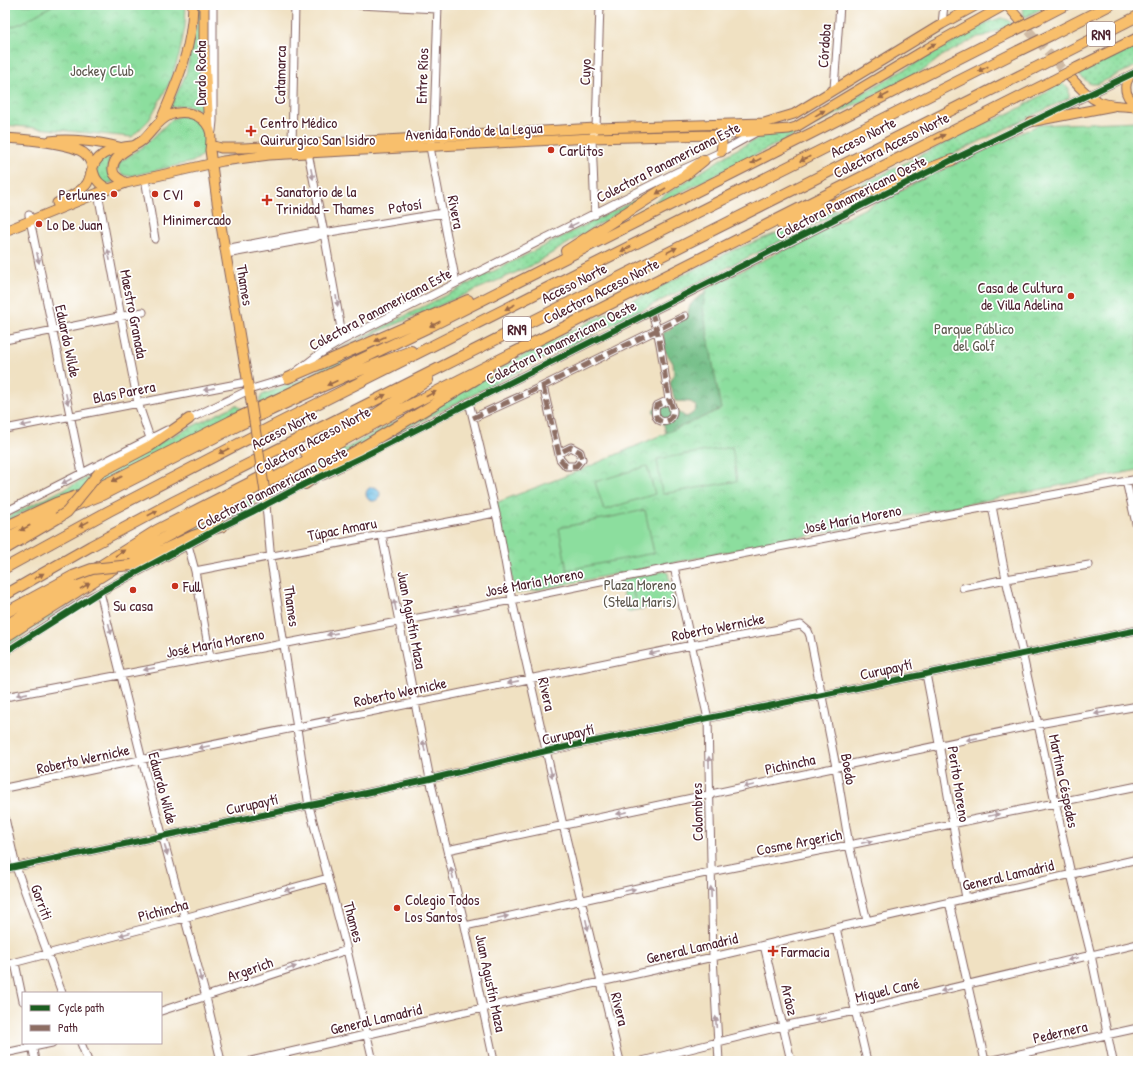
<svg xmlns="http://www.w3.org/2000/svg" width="1143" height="1066" font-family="'Patrick Hand',sans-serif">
	<defs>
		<pattern id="grass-dots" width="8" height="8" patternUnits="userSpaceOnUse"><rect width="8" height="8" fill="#8cde9e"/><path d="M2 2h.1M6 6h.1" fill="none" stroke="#7abe88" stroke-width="1.8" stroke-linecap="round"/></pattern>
		<pattern id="forest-crowns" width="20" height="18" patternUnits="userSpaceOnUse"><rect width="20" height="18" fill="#71bd85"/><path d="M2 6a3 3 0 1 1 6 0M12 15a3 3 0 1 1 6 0" fill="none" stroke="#5f996d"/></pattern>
		<pattern id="park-crowns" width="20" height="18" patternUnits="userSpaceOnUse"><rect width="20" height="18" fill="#8cde9e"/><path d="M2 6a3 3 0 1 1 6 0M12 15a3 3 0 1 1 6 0" fill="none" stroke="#7abe88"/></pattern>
		<pattern id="water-waves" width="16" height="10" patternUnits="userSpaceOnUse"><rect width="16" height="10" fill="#6abee6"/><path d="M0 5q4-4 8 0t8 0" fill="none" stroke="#599abb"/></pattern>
	</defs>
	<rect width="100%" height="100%" fill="#fff"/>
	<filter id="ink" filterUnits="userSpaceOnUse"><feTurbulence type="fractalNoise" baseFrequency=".025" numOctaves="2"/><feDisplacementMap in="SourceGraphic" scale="8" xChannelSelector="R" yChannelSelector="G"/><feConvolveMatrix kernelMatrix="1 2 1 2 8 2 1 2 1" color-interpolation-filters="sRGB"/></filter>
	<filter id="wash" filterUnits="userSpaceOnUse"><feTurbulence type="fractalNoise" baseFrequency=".012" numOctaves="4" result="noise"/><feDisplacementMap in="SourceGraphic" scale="16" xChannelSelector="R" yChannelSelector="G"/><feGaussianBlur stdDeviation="0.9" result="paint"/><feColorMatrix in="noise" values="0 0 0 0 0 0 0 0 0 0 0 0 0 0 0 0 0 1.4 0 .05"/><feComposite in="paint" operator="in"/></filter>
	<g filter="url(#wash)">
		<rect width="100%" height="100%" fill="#f0e1c2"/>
		<path fill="url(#grass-dots)" stroke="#6b7e64" d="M198,5H201L205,113C194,106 183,103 170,108L186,74L197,22Z
			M1024,5H1049L1025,17L1022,12Z
			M1002,18L1008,20L1012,24L985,36L978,37L942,56L924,70L624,221L732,152L766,134L795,131L991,21Z
			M1138,43V65L1098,84H1090L1077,73Z
			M1061,82L1069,88V98L933,164L825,203L985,123C1015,113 1036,99 1061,82Z
			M113,154C106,164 106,173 114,182L105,184L96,173L99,162Z
			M653,191L531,266L339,349Z
			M874,195L541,360L363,451L514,360L731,251Z
			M420,328L260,405V398L262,395L300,380L326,365Z
			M445,395L347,453L276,491C271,490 262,494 257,498C253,502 255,505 246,510L167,544Z
			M236,405L242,409L243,413L95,486L43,502L5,522V518Z
			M82,597L5,647V643L51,613L53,615Z"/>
		<path fill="url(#forest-crowns)" stroke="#5e6e58" d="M707,292L732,403L669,439L665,430L664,424L653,411L662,401L686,417C691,415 696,412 696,406L691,402L675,401L670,383L674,374L673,363L663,348L664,342L663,333L670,329L673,325L688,316C687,303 697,298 707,292Z"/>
		<path fill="url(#park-crowns)" stroke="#6b7e64" d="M5,5H186L185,27L179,56L169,84L149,120L132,137L5,125Z
			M179,116L194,117L206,128L208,144L205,152L199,158L192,162L131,176C124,176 121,174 118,168L120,162L144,146L172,119Z
			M1138,121V470L516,594L493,504L581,470L721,409L703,308L706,289L923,179L1038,125Z
			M665,571L668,573L674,602L627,612L620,580Z"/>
		<path fill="#8cde9e" stroke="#6b7e64" d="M5,5H53L22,23L5,29Z
			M732,447L737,481L662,494L657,459Z
			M647,466L655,494L604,510L595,482Z
			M645,510L654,553L567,570L559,528Z
			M670,584L674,602L637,610L633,591Z"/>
		<path fill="url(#water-waves)" stroke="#5a6e88" d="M366 494a7 7 0 1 1 14 0a7 7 0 1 1-14 0Z"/>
	</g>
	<g filter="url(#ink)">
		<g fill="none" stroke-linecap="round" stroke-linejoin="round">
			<path stroke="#cfbaa4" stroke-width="9" stroke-dasharray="9 4.5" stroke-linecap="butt" d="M1020,21L1070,77"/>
			<g stroke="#846360" stroke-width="9">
				<path id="minor" d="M295,5L292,145L308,153L324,233L343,340
					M359,5L437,9
					M438,5L434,126L433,137L430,147L456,283
					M942,24L944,5
					M834,89L840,5
					M212,131L213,121V5
					M949,162L1138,71
					M145,178L155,239
					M98,193L121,317L138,403L150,438
					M29,215L82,473
					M595,215L592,138L596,128L600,5
					M225,249L314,232L324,233L443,213
					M226,254L314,238L324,233
					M651,311C661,337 663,366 668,393C668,399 672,404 673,410C674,426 651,426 656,406L669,400
					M5,340L143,312
					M543,386L560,459L566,466H576L582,459L580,452L571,447L559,453
					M469,402L498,522L512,600L563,825L620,1061
					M473,418L543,386L685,316
					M185,421L249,390L288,378L318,355L343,340L679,171L721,152L755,133
					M5,429L247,382
					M323,476L922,176
					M1126,481L1138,532
					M266,505L271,561L309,806L347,950L373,1061
					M992,506L1006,579L1071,874L1091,955L1113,1061
					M5,512L167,430
					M219,528L308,482
					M382,535L430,779L465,926L494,1061
					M188,545L195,571L210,657
					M674,567L708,719L713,957L719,1061
					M195,571L495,513
					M963,588L1006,579L1089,565
					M100,592L142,760L206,997L221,1061
					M5,652L87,599L205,536
					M926,674C941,749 952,823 966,898
					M5,697L512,600L674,567L992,506L1138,479
					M5,788L692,645L801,625L808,631L810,636L836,767L849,845L867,921
					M5,818L16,867L62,993
					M447,850L1044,723L1138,706
					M5,869L320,803L430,779L546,751L926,674L1138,630
					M949,902L985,1061
					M465,926L710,872L849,845L1138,786
					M836,928L867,1061
					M764,945L791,1061
					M15,963L23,1001
					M5,965L184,918L328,878
					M161,1011L347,950
					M81,1043L88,1061
					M32,1044L35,1061
					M5,1053L52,1043
					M251,1061L483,1008L713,957L836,928L1138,859
					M642,1061L783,1026L855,1011L1138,944
					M988,1061L1138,1028"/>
			</g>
			<g stroke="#846360" stroke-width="11">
				<path id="major" d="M204,5V44L209,128
					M1007,5L1020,20
					M1070,77C1096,105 1099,105 1138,107
					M1129,77C1122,89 1127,99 1138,106
					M161,120C178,80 192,49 193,5
					M1030,122L1113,106
					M5,138C22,139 75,143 86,155C97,167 88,180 109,189
					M50,141C69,138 100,142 119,147
					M211,145L221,148H244L596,128L764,123L794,114L942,24L977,5
					M210,150L217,202L251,402
					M721,152L722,144L721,128
					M126,183C120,179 112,176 113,168C113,164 115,160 118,157C124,150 135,146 143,140C152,132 158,120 170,115C184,109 202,114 209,128C212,134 211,143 210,150
					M57,203C67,198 78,194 86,185C90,180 90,174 93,167C98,152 118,147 132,146
					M5,231L98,193L126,183L223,161L269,155L592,138L714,135L789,129L796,127L811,118L928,48L1005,5
					M265,492L266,505"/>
			</g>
			<g stroke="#846360" stroke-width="12">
				<path id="highway" d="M1038,19L1065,5
					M1051,35L1110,5
					M1065,53L1138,16
					M1077,68L1138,38
					M781,224L952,160
					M566,251L684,176L704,160
					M288,378L468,300
					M306,453L373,416L428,380
					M99,473L150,446L189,419
					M305,484L331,466L488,372
					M5,527L56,503L94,490L231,421L429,327L1011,32
					M5,539L51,515L102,495L239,425L301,396L348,375L411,351
					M5,549L58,518
					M131,565L193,536L223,526
					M5,568L109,511L271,427L1018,51
					M5,595L91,546L175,501L1033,69
					M5,613L73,576
					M5,626L157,530L269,473
					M5,637L151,545L392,414L1052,81"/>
			</g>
			<use href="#minor" stroke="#fff" stroke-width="7"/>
			<use href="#major" stroke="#f8bf6c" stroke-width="9"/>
			<use href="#highway" stroke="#f8bf6c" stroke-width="10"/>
			<g stroke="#846360" stroke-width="11" stroke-linecap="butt">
				<path id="major-bridge" d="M251,402L265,492"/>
			</g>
			<g stroke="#846360" stroke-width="12" stroke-linecap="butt">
				<path id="highway-bridge" d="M1011,32L1038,19
					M1018,51L1051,35
					M1033,69L1065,53
					M1052,81L1077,68
					M58,518L67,512L99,473
					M73,576L92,569L131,565"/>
			</g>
			<use href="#major-bridge" stroke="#f8bf6c" stroke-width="9"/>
			<use href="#highway-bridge" stroke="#f8bf6c" stroke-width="10"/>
			<path stroke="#8d6e63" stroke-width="5" stroke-dasharray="10 5" stroke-linecap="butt" d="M651,311C661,337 663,366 668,393C668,399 672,404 673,410C674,426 651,426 656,406L669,400
				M543,386L560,459L566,466H576L582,459L580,452L571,447L559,453
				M473,418L543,386L685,316"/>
			<g stroke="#fff" stroke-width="8">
				<path id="cycleway" d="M5,652L100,592L223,526L252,512L305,484L362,457L952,160L1138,71
					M5,869L320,803L430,779L546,751L926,674L1138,630"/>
			</g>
			<use href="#cycleway" stroke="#1b5e20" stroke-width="6"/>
		</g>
		<defs><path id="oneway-solid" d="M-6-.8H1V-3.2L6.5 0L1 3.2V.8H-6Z"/></defs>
		<g fill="#986748">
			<use href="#oneway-solid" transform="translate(931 46) rotate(-30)"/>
			<use href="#oneway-solid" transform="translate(983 69) rotate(153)"/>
			<use href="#oneway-solid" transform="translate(884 96) rotate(153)"/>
			<use href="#oneway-solid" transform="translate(820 113) rotate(-31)"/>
			<use href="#oneway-solid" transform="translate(940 137) rotate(-27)"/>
			<use href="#oneway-solid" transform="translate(805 159) rotate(153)"/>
			<use href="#oneway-solid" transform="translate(756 161) rotate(153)"/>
			<use href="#oneway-solid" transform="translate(661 191) rotate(148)"/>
			<use href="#oneway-solid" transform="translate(626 249) rotate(153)"/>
			<use href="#oneway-solid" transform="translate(672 250) rotate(-27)"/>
			<use href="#oneway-solid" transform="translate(510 307) rotate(153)"/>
			<use href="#oneway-solid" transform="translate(435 324) rotate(153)"/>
			<use href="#oneway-solid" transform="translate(380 339) rotate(156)"/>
			<use href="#oneway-solid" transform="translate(332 383) rotate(156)"/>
			<use href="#oneway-solid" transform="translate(431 394) rotate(-27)"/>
			<use href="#oneway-solid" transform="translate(381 397) rotate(-27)"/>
			<use href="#oneway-solid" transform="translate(224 451) rotate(153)"/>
			<use href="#oneway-solid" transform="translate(117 479) rotate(153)"/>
			<use href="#oneway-solid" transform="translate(153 513) rotate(-28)"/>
			<use href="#oneway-solid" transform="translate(84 524) rotate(151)"/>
			<use href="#oneway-solid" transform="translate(25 528) rotate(152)"/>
			<use href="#oneway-solid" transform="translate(120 553) rotate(-33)"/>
			<use href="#oneway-solid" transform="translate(39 576) rotate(-30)"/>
			<use href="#oneway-solid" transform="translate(85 586) rotate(-32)"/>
		</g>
		<g fill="#ae9aa0">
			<use href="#oneway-solid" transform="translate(312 174) rotate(78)"/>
			<use href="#oneway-solid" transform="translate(573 225) rotate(154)"/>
			<use href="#oneway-solid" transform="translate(109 255) rotate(-101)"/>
			<use href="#oneway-solid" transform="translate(38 258) rotate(78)"/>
			<use href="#oneway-solid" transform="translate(337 301) rotate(80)"/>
			<use href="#oneway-solid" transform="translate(209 389) rotate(169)"/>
			<use href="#oneway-solid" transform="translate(67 399) rotate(78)"/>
			<use href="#oneway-solid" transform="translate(26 425) rotate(168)"/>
			<use href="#oneway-solid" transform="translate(67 481) rotate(153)"/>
			<use href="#oneway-solid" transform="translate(395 605) rotate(-101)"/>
			<use href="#oneway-solid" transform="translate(460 610) rotate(169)"/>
			<use href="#oneway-solid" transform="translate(110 629) rotate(76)"/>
			<use href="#oneway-solid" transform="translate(332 634) rotate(169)"/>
			<use href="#oneway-solid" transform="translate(654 653) rotate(168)"/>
			<use href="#oneway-solid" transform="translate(149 669) rotate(169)"/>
			<use href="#oneway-solid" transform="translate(513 682) rotate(169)"/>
			<use href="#oneway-solid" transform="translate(22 694) rotate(169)"/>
			<use href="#oneway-solid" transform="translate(1100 713) rotate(170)"/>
			<use href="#oneway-solid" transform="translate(331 720) rotate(168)"/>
			<use href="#oneway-solid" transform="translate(972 739) rotate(168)"/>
			<use href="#oneway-solid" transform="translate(424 746) rotate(-101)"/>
			<use href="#oneway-solid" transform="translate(204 747) rotate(168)"/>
			<use href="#oneway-solid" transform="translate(709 762) rotate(-91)"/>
			<use href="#oneway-solid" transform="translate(551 772) rotate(77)"/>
			<use href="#oneway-solid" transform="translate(749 786) rotate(168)"/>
			<use href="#oneway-solid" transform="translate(622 813) rotate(168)"/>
			<use href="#oneway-solid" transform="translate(994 815) rotate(-12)"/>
			<use href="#oneway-solid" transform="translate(867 842) rotate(-12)"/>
			<use href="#oneway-solid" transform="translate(166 850) rotate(75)"/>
			<use href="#oneway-solid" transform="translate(452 873) rotate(-103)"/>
			<use href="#oneway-solid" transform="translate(290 889) rotate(165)"/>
			<use href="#oneway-solid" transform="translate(630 890) rotate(-12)"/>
			<use href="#oneway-solid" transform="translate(711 892) rotate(-92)"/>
			<use href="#oneway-solid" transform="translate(503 917) rotate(-12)"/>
			<use href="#oneway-solid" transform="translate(587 925) rotate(77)"/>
			<use href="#oneway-solid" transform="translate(125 934) rotate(165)"/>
			<use href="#oneway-solid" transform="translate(1073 959) rotate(166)"/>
			<use href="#oneway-solid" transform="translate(291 968) rotate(-19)"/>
			<use href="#oneway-solid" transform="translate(200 976) rotate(75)"/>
			<use href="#oneway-solid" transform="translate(946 990) rotate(167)"/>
			<use href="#oneway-solid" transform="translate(820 1019) rotate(168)"/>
			<use href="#oneway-solid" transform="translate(716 1022) rotate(-93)"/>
		</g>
	</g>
	<g fill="#c8321e" stroke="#fff" stroke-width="1.5">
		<path d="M249 125h4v4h4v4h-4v4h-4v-4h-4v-4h4z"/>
		<circle cx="551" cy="150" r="4"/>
		<circle cx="114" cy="194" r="4"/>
		<circle cx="155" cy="194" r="4"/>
		<path d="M265 194h4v4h4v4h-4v4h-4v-4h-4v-4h4z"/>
		<circle cx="197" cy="204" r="4"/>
		<circle cx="39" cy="224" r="4"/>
		<circle cx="1071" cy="296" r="4"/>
		<circle cx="175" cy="586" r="4"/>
		<circle cx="133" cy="590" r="4"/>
		<circle cx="397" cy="908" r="4"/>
		<path d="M771 945h4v4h4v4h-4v4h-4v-4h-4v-4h4z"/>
	</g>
	<g text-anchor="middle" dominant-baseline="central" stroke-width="3.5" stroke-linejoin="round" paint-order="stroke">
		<g fill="#fff" stroke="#80626b" stroke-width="1">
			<rect x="1087" y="22" width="28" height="24" rx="3"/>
			<rect x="503" y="317" width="28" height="24" rx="3"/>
		</g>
		<g font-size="14" font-weight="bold" fill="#4a1f2b">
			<text x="1101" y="34">RN9</text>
			<text x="517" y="329">RN9</text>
		</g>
		<g font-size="15" fill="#4a1f2b" stroke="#fff">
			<text transform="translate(824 46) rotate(-86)">Córdoba</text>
			<text transform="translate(585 72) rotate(-88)">Cuyo</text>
			<text transform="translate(200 73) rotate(-90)">Dardo Rocha</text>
			<text transform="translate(280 75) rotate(-89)">Catamarca</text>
			<text transform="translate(422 76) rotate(-88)">Entre Ríos</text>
			<text transform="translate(474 131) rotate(-3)">Avenida Fondo de la Legua</text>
			<text transform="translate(863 137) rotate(-27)">Acceso Norte</text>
			<text transform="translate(891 145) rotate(-27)">Colectora Acceso Norte</text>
			<text transform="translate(668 162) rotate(-27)">Colectora Panamericana Este</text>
			<text transform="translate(851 197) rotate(-27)">Colectora Panamericana Oeste</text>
			<text transform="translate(405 206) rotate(-9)">Potosí</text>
			<text transform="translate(456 212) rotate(79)">Rivera</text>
			<text transform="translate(574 283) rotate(-27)">Acceso Norte</text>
			<text transform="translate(245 285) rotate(81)">Thames</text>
			<text transform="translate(601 291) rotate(-27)">Colectora Acceso Norte</text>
			<text transform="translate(380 309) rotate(-28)">Colectora Panamericana Este</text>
			<text transform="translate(134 314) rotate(79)">Maestro Granada</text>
			<text transform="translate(68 341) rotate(78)">Eduardo Wilde</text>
			<text transform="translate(561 342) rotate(-27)">Colectora Panamericana Oeste</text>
			<text transform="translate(124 392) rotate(-11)">Blas Parera</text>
			<text transform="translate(284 429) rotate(-27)">Acceso Norte</text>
			<text transform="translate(313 440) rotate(-28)">Colectora Acceso Norte</text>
			<text transform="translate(272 488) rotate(-27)">Colectora Panamericana Oeste</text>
			<text transform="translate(852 519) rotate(-11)">José María Moreno</text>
			<text transform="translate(342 529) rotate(-11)">Túpac Amaru</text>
			<text transform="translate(534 582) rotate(-11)">José María Moreno</text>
			<text transform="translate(292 606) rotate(82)">Thames</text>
			<text transform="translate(412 620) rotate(79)">Juan Agustín Maza</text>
			<text transform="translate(718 627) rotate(-11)">Roberto Wernicke</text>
			<text transform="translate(215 643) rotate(-11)">José María Moreno</text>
			<text transform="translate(886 669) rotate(-12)">Curupaytí</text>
			<text transform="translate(400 692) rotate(-12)">Roberto Wernicke</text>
			<text transform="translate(547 694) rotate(77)">Rivera</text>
			<text transform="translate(568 734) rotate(-12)">Curupaytí</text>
			<text transform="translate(83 759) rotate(-12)">Roberto Wernicke</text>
			<text transform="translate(790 764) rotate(-12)">Pichincha</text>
			<text transform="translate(849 769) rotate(80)">Boedo</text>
			<text transform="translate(1064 781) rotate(78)">Martina Céspedes</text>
			<text transform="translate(959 784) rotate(81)">Perito Moreno</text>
			<text transform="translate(163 788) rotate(75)">Eduardo Wilde</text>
			<text transform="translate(252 804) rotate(-12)">Curupaytí</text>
			<text transform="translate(697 812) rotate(-91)">Colombres</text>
			<text transform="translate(799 842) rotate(-11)">Cosme Argerich</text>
			<text transform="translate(1008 875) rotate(-13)">General Lamadrid</text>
			<text transform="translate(42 902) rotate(70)">Gorriti</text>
			<text transform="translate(163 910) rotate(-15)">Pichincha</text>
			<text transform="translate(354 922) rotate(75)">Thames</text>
			<text transform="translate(692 948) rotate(-13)">General Lamadrid</text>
			<text transform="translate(250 969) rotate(-19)">Argerich</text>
			<text transform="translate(491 983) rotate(78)">Juan Agustín Maza</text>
			<text transform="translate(887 990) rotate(-13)">Miguel Cané</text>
			<text transform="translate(790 1000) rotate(77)">Aráoz</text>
			<text transform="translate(620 1009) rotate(76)">Rivera</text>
			<text transform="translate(376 1019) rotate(-13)">General Lamadrid</text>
			<text transform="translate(1060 1032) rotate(-13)">Pedernera</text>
		</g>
		<g font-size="15" fill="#5e584e" stroke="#fff">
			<text x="102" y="70">Jockey Club</text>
			<text x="974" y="328">Parque Público<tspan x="974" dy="17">del Golf</tspan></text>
			<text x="640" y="584">Plaza Moreno<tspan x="640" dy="17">(Stella Maris)</tspan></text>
		</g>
		<g font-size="15" fill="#4a1f2b" stroke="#fff" text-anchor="start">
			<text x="260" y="122">Centro Médico<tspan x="260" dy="17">Quirurgico San Isidro</tspan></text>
			<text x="559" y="150">Carlitos</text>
			<text x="276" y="191">Sanatorio de la<tspan x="276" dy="17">Trinidad - Thames</tspan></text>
			<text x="106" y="194" text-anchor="end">Perlunes</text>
			<text x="163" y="194">CVI</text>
			<text x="197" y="219" text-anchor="middle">Minimercado</text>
			<text x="47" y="224">Lo De Juan</text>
			<text x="1063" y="287" text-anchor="end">Casa de Cultura<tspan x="1063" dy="17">de Villa Adelina</tspan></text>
			<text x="183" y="586">Full</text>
			<text x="133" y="605" text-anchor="middle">Su casa</text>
			<text x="405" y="899">Colegio Todos<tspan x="405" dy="17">Los Santos</tspan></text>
			<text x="781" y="951">Farmacia</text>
		</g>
	</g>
	<rect width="1143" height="1066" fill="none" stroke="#fff" stroke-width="20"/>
	<rect x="22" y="992" width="140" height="52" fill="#ffffff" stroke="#b7a5aa"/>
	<rect x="30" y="1005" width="20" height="6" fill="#1b5e20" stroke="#b7a5aa"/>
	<text x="58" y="1012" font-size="12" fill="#4a1f2b">Cycle path</text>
	<rect x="30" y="1025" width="20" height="6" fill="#8d6e63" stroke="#b7a5aa"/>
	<text x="58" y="1032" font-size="12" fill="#4a1f2b">Path</text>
</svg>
